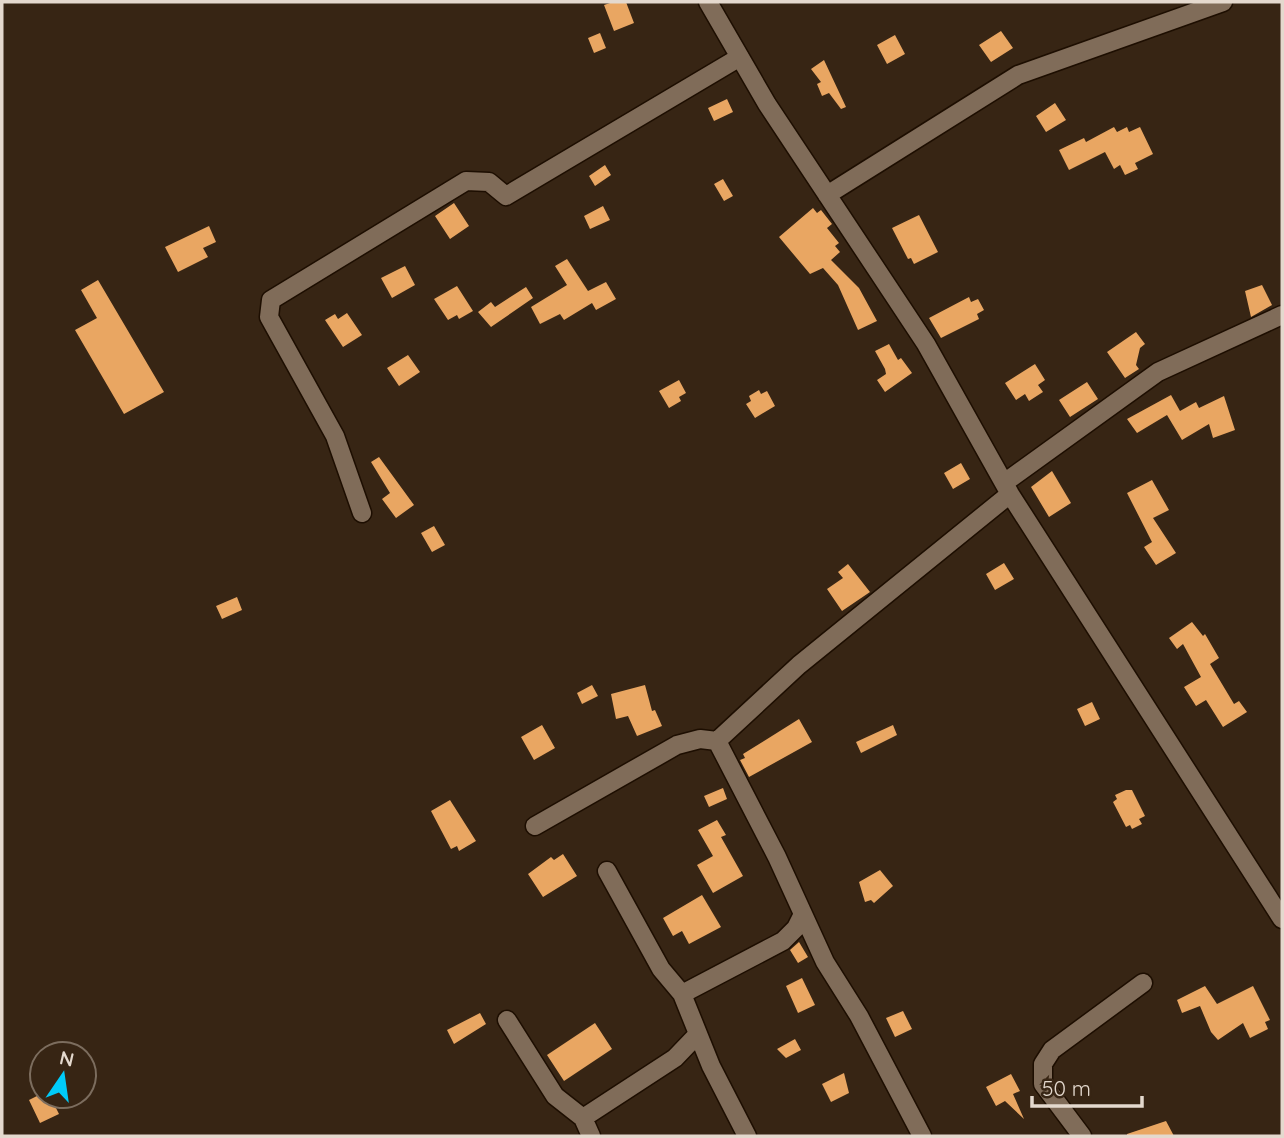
<svg xmlns="http://www.w3.org/2000/svg" width="1284" height="1138" font-family="Quicksand,sans-serif">
	<rect width="100%" height="100%" fill="#372514"/>
	<path fill="#e9a662" d="M613,2H626L634,23L614,31L604,5Z
		M1001,31L1013,48L991,62L979,45Z
		M600,33L606,48L594,53L588,38Z
		M895,35L905,54L887,64L877,45Z
		M824,60L846,107L841,109L829,93L822,96L817,84L821,82L811,69Z
		M727,99L733,112L714,121L708,108Z
		M1055,103L1066,120L1046,132L1036,116Z
		M1114,127L1117,132L1127,127L1129,132L1140,127L1153,154L1135,163L1138,169L1125,175L1120,165L1114,169L1105,152L1069,170L1059,150L1084,138L1086,142Z
		M605,165L611,175L595,186L589,176Z
		M723,179L733,196L724,201L714,184Z
		M454,203L469,226L450,239L435,216Z
		M603,206L610,220L590,229L584,216Z
		M813,208L817,213L821,210L832,224L827,228L839,243L835,246L840,252L831,260L859,288L877,321L858,330L838,285L823,268L810,274L779,237Z
		M919,215L938,252L914,264L911,258L908,259L892,228Z
		M209,226L216,242L203,248L208,257L178,272L165,247Z
		M567,259L588,291L606,282L616,299L596,310L592,303L564,320L560,314L540,324L531,307L567,285L555,266Z
		M405,266L415,285L392,298L381,278Z
		M98,280L164,392L124,414L75,330L97,318L81,290Z
		M1262,285L1272,305L1251,317L1245,291Z
		M457,286L473,311L459,319L457,315L448,320L434,299Z
		M526,287L533,298L491,327L478,312L491,302L495,307Z
		M969,297L971,302L978,299L984,310L977,314L979,319L941,338L929,318Z
		M347,313L362,335L343,347L325,320L335,314L338,319Z
		M1136,332L1145,344L1140,348L1136,365L1139,369L1125,378L1107,352Z
		M889,344L898,360L901,358L912,373L885,392L877,380L886,374L885,369L875,351Z
		M408,355L420,372L399,386L387,368Z
		M1035,364L1045,380L1038,385L1043,392L1029,401L1025,394L1016,400L1005,383Z
		M679,380L686,393L679,397L681,401L669,408L659,391Z
		M1087,382L1098,399L1070,417L1059,400Z
		M759,390L761,394L767,391L775,406L755,418L746,404L751,401L749,396Z
		M1171,395L1180,411L1196,402L1199,408L1224,396L1235,430L1213,438L1209,424L1182,440L1167,415L1137,433L1127,419Z
		M379,457L414,505L396,518L382,499L390,493L371,462Z
		M961,463L970,479L953,489L944,473Z
		M1052,471L1071,503L1049,517L1031,487Z
		M1152,480L1169,510L1153,518L1176,553L1156,565L1144,547L1152,542L1127,493Z
		M434,526L445,545L432,552L421,533Z
		M1004,563L1014,579L995,590L986,574Z
		M848,564L870,592L842,611L827,589L843,578L838,572Z
		M237,597L242,610L222,619L216,606Z
		M1192,622L1203,636L1205,634L1219,658L1210,664L1234,704L1239,701L1247,712L1223,727L1206,700L1196,706L1184,687L1201,677L1183,644L1177,649L1169,638Z
		M592,685L598,696L582,704L577,693Z
		M645,685L652,711L655,710L662,726L637,736L628,716L616,719L611,694Z
		M1092,702L1100,719L1085,726L1077,709Z
		M799,719L812,742L749,777L740,760L745,758L743,754Z
		M542,725L555,748L534,760L521,737Z
		M893,725L897,735L861,753L856,742Z
		M723,788L727,799L709,807L704,796Z
		M1126,790H1132L1145,816L1139,819L1142,824L1132,829L1130,825L1126,827L1113,802L1117,799L1115,795Z
		M450,800L476,841L459,851L457,846L451,849L431,811Z
		M717,820L726,835L721,837L743,876L713,893L697,865L713,856L698,830Z
		M563,854L577,876L543,897L528,874L551,857L554,860Z
		M880,870L893,886L874,903L871,900L865,902L859,882Z
		M702,895L721,927L689,944L682,931L673,936L663,918Z
		M799,942L808,957L798,963L790,950Z
		M802,978L815,1005L798,1013L786,986Z
		M1205,986L1217,1004L1253,986L1270,1020L1265,1022L1268,1029L1250,1038L1243,1023L1218,1040L1211,1032L1200,1006L1182,1013L1177,1000Z
		M903,1011L912,1029L895,1037L886,1018Z
		M480,1013L486,1024L454,1044L447,1030Z
		M595,1023L612,1049L564,1081L547,1055Z
		M795,1039L801,1050L786,1058L777,1049Z
		M844,1073L849,1093L831,1102L822,1084Z
		M1011,1074L1020,1091L1013,1094L1024,1119L1005,1101L996,1106L986,1087Z
		M37,1096H50L59,1114L40,1123L29,1100Z
		M1166,1121L1174,1136H1127V1134Z"/>
	<g fill="none" stroke-linecap="round" stroke-linejoin="round">
		<g stroke="#1d0e01" stroke-width="21">
			<path id="minor" d="M708,2L767,104L926,344L1010,494L1282,919
				M827,195L1018,75L1223,2
				M1004,483L1158,372L1282,315
				M362,513L335,436L269,317L271,300L466,181L489,182L506,196L740,57
				M717,741L777,857L825,962L859,1016L922,1136
				M535,826L677,745L700,739L717,741L799,665L1010,494
				M607,871L661,969L682,994L711,1066L747,1136
				M682,994L783,941L796,928L803,914
				M507,1020L555,1096L583,1118L591,1136
				M583,1118L675,1058L698,1034
				M1082,1136L1043,1084V1064L1052,1050L1143,983"/>
		</g>
		<use href="#minor" stroke="#806c59" stroke-width="18"/>
	</g>
	<rect width="1284" height="1138" fill="none" stroke="#e4d9ce" stroke-width="7"/>
	<g transform="translate(63 1075) rotate(13)"><circle r="33" fill="#372514" stroke="#7c6d5e" stroke-width="2"/>
	<path d="M0-5L12 26L0 18L-12 26Z" fill="#00cbf9"/>
	<text y="-10" font-size="19" font-weight="bold" text-anchor="middle" fill="#e4d9ce">N</text>
	</g>
	<path d="M1032 1096v10h110v-10" fill="none" stroke="#e4d9ce" stroke-width="3.5"/>
	<text x="1042" y="1096" font-size="21" fill="#e4d9ce" stroke="#372514" stroke-width="5" paint-order="stroke">50 m</text>
</svg>
